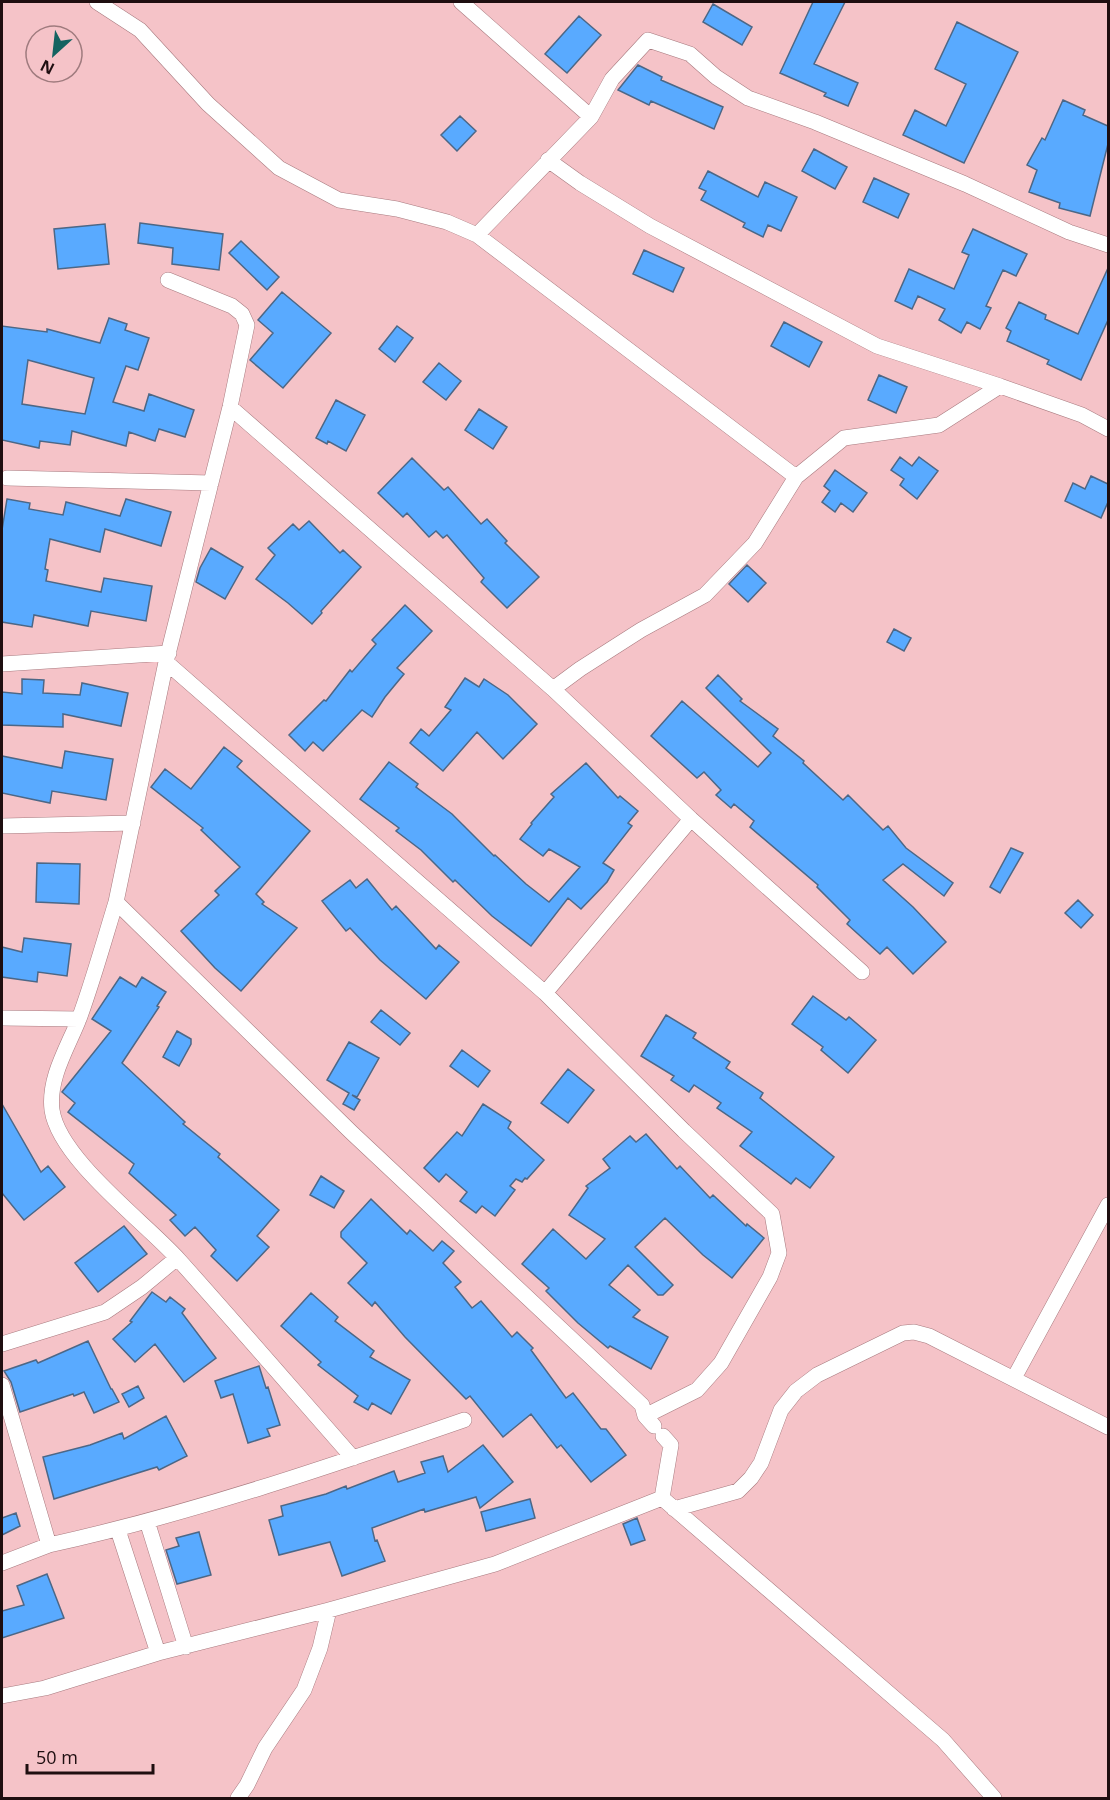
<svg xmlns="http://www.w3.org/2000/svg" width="1110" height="1800" font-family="'Open Sans',sans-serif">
	<rect width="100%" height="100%" fill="#f5c3c8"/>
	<path fill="#59aaff" stroke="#4c6786" stroke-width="1.5" fill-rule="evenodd" d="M813,2H845L814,64L858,83L848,106L824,96L826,93L780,73Z
		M713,4L752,27L742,45L703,22Z
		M579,16L601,35L567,73L545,54Z
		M957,22L1018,52L964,163L903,135L915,110L946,126L966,84L935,69Z
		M638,65L662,77L661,80L723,107L714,129L651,101L649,105L618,90Z
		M1063,100L1085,110L1083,115L1108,126V144L1090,216L1059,208L1060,203L1029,192L1037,170L1027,165L1042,138L1045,140Z
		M460,116L476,131L457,151L441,135Z
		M814,149L847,167L835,189L802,171Z
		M708,171L758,197L765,182L797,197L781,231L768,225L763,237L743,227L745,223L701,200L706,191L699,188Z
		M874,178L909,194L898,218L863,202Z
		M140,223L223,234L219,270L172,264L173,248L138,243Z
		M105,224L109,264L58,269L54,229Z
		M973,229L1027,254L1016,276L1003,270L986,306L991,308L980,329L967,322L961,333L939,320L945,309L918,296L912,309L895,301L909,269L954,289L969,255L962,252Z
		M241,241L279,277L267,290L229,253Z
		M644,250L684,268L673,292L633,274Z
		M1108,268V320L1081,380L1047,364L1049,360L1007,341L1011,331L1006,328L1019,302L1046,315L1045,319L1078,334Z
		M282,292L331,333L283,388L250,360L273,333L258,320Z
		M109,318L127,324L125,330L149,338L138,370L126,366L113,402L144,411L149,394L194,410L185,437L159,429L155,441L129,432L126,446L72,431L70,445L40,441L39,448L2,440V326L47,332V329L100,343ZM28,360L94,378L85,414L22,404Z
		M784,322L822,342L809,367L771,346Z
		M397,326L413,338L395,362L379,349Z
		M439,363L461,381L446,400L423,382Z
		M879,375L907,387L896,413L868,400Z
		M336,400L365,415L346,451L328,441L327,444L316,438Z
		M479,409L507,427L493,449L465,430Z
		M900,457L912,466L919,457L938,471L917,499L900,485L904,479L891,470Z
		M412,458L444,490L448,487L481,524L487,519L507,541L505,543L539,577L507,608L481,582L484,578L447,535L443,538L436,531L429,537L407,513L403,517L378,493Z
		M835,470L867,493L853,512L841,503L835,512L822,502L830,491L824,486Z
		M1091,476L1108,484V502L1101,518L1065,501L1073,483L1085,489Z
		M7,499L30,503L29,509L63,515L66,502L120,516L126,499L171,512L161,546L105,529L100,552L50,539L45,569L48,570L46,581L101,592L104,578L152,586L146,621L91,611L88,626L34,615L32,627L2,622V530Z
		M309,521L340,553L343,550L361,567L321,611L322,613L312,624L288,603L256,579L275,555L268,548L293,524L299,530Z
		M211,548L243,567L225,599L196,582L200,568Z
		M747,565L766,583L748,602L729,584Z
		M405,605L432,631L397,668L404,674L385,697L372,717L362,710L323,751L313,742L305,751L289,735L324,700L326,701L350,670L352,672L376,644L372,640Z
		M894,629L911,638L904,651L887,642Z
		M718,675L742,699L740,701L778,729L773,736L804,761L803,763L843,800L848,795L883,830L888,826L906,848L953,883L944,896L903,864L883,880L913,907L946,942L913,974L887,947L880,954L847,924L850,920L817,887L818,885L750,827L754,821L734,804L731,808L716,795L721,790L704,772L697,778L651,736L682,701L758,767L771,753L706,688Z
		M465,678L479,687L484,679L508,695L537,724L503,759L477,732L443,771L410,743L421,729L429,736L451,710L445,707Z
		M22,679L44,680L43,693L80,695L82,683L128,693L121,726L63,714V727L2,725V692L22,694Z
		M224,747L242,761L237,767L310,831L256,894L264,902L262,904L297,928L241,991L215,968L181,931L219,895L215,891L240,867L201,830L203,828L151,787L165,769L191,789Z
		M65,751L113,759L106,800L52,791L50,803L2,793V756L62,768Z
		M389,762L418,784L416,787L452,814L494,856L495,855L526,884L549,902L580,867L549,849L543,856L520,839L532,824L531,823L554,797L551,794L586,763L618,798L620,796L638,811L628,823L632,826L603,863L614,870L607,882L581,909L568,898L531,946L492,916L455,880L453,882L421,850L396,831L399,828L360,799Z
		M1011,848L1023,853L1000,893L990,887Z
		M37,863L80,864L79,904L36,902Z
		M367,879L392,910L396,906L436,949L439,945L459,962L426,999L380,960L350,928L346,931L322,901L350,880L356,888Z
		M1078,900L1093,915L1081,928L1065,913Z
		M24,938L71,944L67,976L38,972L37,982L2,977V947L22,952Z
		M120,977L136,987L142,977L166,992L157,1006L159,1007L122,1063L185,1122L183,1124L220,1154L218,1157L279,1210L257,1236L269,1247L237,1281L211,1256L216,1250L195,1227L185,1236L170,1220L176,1215L129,1173L134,1164L68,1112L75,1103L62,1092L111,1031L92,1019Z
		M813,996L846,1020L849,1017L876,1040L848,1073L821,1050L823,1047L792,1024Z
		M381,1010L410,1033L400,1045L371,1022Z
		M666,1015L696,1033L693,1038L730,1062L726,1068L763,1093L760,1098L834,1157L810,1188L796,1178L791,1184L740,1146L752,1132L717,1108L721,1103L694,1085L689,1092L671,1080L674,1076L641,1056Z
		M177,1031L191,1039V1044L179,1066L163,1057Z
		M349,1042L379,1058L357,1097L352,1095L360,1100L354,1110L343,1104L349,1093L327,1080Z
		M462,1050L490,1071L478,1087L450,1066Z
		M568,1069L594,1090L568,1123L541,1103Z
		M2,1104L41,1172L48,1166L65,1187L24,1220L2,1193Z
		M483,1104L511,1122L508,1128L544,1160L527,1179L525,1178L522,1182L516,1179L510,1186L515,1190L495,1216L482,1206L476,1213L460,1201L467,1192L446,1174L439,1182L424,1168L457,1132L462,1136Z
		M646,1134L677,1169L680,1166L710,1198L713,1195L746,1226L747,1224L764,1238L732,1278L703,1255L665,1218L635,1247L673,1285L663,1295H658L628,1265L609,1285L640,1310L633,1317L668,1337L651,1369L610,1346L608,1348L578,1323L546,1291L549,1288L522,1264L553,1229L586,1259L605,1239L569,1215L588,1188L586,1186L610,1168L603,1159L630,1136L636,1142Z
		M321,1176L344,1191L334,1208L310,1195Z
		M371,1199L407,1234L410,1230L433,1251L442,1241L454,1251L443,1263L461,1282L455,1287L472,1308L481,1301L512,1337L517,1332L533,1348L531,1350L566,1398L573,1393L601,1429H606L626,1455L591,1482L561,1445L557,1448L531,1414L503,1437L470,1396L466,1399L405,1337L375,1302L372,1306L348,1283L367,1263L341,1237V1232Z
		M124,1226L147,1254L98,1292L75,1263Z
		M152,1292L166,1302L170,1297L185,1309L182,1313L216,1358L184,1382L155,1344L135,1362L113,1339L132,1322L130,1321Z
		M311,1293L338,1317L335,1321L374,1351L370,1357L410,1380L391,1414L372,1403L368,1410L354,1402L358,1396L318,1365L321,1362L281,1326Z
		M88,1341L111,1389H112L119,1402L94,1413L84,1392L74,1396L73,1394L20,1412L11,1382L4,1371L36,1360L38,1363Z
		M259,1366L266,1388L268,1387L280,1425L267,1429L270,1436L248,1443L233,1394L221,1398L215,1381Z
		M138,1386L144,1398L129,1407L122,1394Z
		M166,1416L187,1456L159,1470L157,1467L54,1499L43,1457L90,1445L122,1433L124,1439Z
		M483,1445L513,1482L480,1508L476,1497L425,1512L424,1509L372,1528L375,1541L377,1540L385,1561L342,1576L330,1542L279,1555L269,1520L283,1516L281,1506L326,1494L346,1486L347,1489L394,1471L398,1482L425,1473L421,1462L443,1456L448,1472Z
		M530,1499L535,1518L486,1531L481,1512Z
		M16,1513L20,1526L2,1535V1518Z
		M637,1518L645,1540L631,1545L623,1524Z
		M199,1532L211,1575L177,1584L166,1550L179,1546L176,1538Z
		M47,1574L64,1618L2,1638V1611L24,1605L17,1586Z"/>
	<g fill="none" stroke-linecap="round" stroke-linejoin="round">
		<g stroke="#a87a7f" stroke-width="16">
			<path id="minor" d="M97,2L140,30L208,104L279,168L339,200L397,209L447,222L477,235
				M461,2L591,117
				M548,160L580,183L650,226L877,346L1000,386
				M168,280L232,306L242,314L247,325L230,407L166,662L116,902L351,1132L642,1405L645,1416L654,1426
				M230,407L553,689L691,819L862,972
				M796,477L477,235L591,117L612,79L648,40L690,54L716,77L748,98L815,122L965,184L1069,232L1108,245
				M7,478L211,483
				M166,662L545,993L684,1131L772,1214L779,1253L770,1277L721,1363L697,1390L645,1416
				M2,664L169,653
				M553,689L580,669L641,630L705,595L755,543L796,477L844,438L939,425L1000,386L1082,415L1108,429
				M2,826L133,823
				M116,902C104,941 93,981 79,1019C68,1047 48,1078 52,1110C59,1159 146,1223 179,1260C238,1326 295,1392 353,1458
				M545,993L691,819
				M2,1018L79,1019
				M2,1344L105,1312L142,1287L177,1258
				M1014,1378L1108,1205
				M2,1385L49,1545C190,1514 328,1467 464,1420
				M663,1436L671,1445L662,1498L943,1740L994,1798
				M674,1509L738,1491L751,1478L761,1463L781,1410L796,1391L817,1375L903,1333L914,1332L929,1336L1108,1427
				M147,1521L186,1647
				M118,1530L158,1653
				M2,1563L49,1545
				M2,1696L45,1688L158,1653L329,1610L495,1564L662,1498
				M238,1798L247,1785L265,1748L304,1690L320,1648L329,1610"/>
		</g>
		<use href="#minor" stroke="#fff" stroke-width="15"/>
	</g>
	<rect width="1110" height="1800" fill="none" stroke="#1e0e10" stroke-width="6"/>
	<g transform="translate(54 54) rotate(207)"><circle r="28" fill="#f5c3c8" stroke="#9f7b7e" stroke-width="1.5"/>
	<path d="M0-4.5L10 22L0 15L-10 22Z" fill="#146361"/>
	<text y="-9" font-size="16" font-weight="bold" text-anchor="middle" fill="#1e0e10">N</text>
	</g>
	<path d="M27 1764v9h126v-9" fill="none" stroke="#1e0e10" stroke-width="3"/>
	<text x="36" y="1764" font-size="18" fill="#1e0e10" stroke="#f5c3c8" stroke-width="4.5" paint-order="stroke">50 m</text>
</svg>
